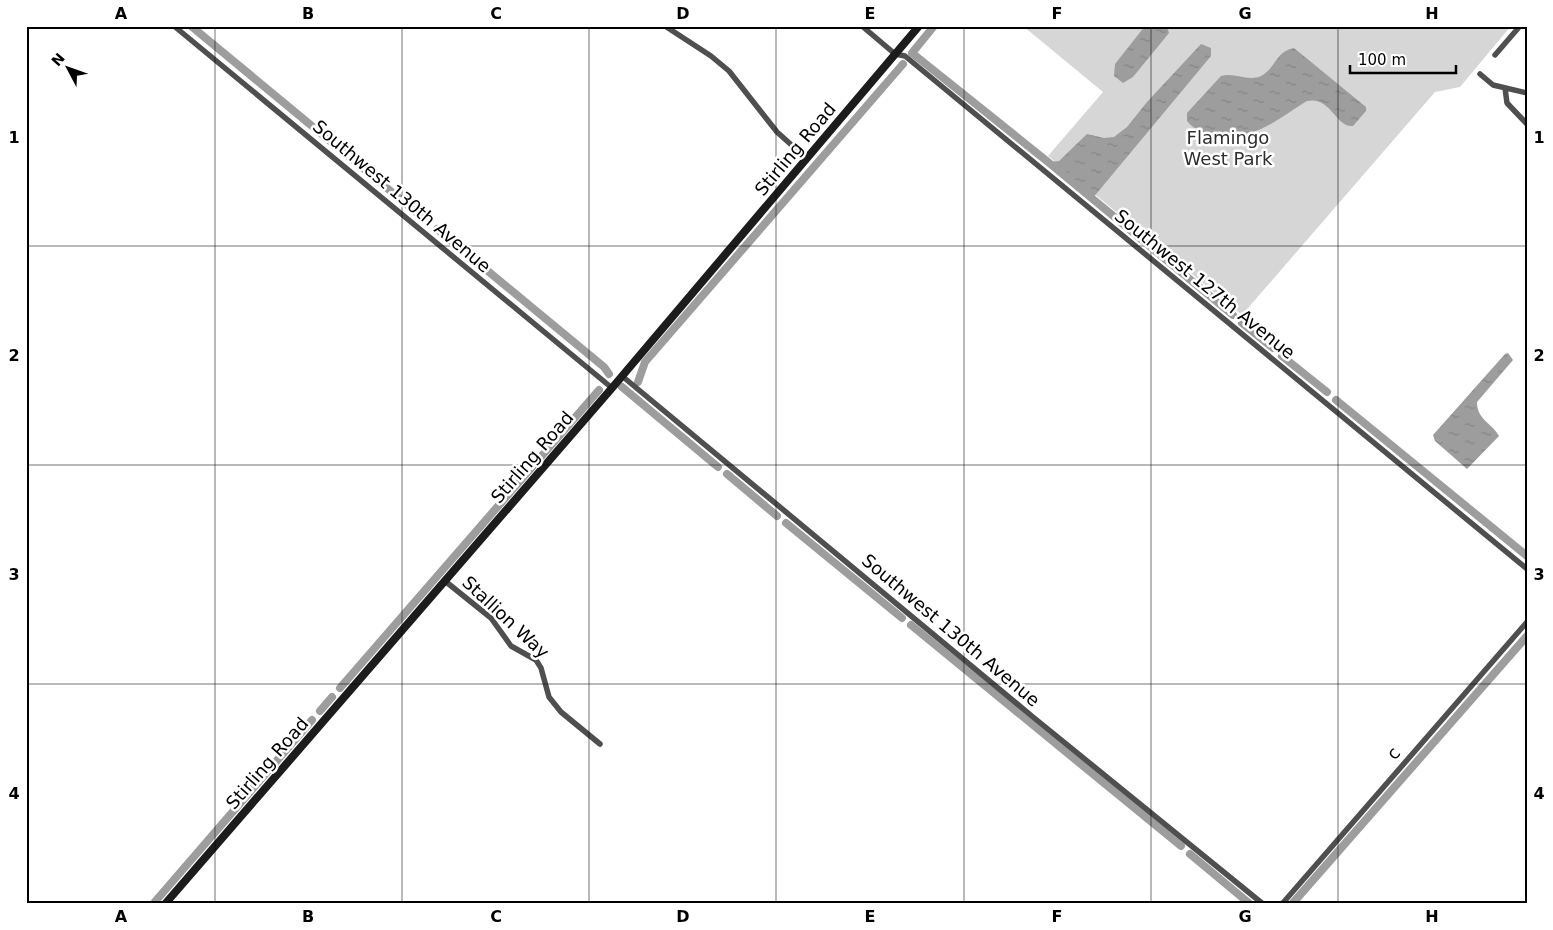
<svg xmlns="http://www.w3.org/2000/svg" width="1553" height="930" font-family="'DejaVu Sans',sans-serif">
	<defs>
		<pattern id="water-ripples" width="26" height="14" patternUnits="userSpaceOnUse" patternTransform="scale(1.25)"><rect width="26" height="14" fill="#9d9d9d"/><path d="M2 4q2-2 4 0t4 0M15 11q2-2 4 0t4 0" fill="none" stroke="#858585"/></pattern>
	</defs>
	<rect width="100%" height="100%" fill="#fff"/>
	<path fill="#d6d6d6" d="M1023,26H1511L1460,87L1435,92L1242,315L1048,156L1103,92Z"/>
	<path fill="url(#water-ripples)" d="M1145,26H1167L1169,33L1133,77L1123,83L1114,76L1115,64Z
		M1201,44L1211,48V56L1092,199L1048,162L1059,161L1087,134L1104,138L1114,137L1127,127L1147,102Z
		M1294,48L1366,107V111L1353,126C1336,128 1331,96 1307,101C1276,120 1253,142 1214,135C1204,133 1194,130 1187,121V113L1221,76C1235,72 1248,82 1261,76C1275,69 1276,51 1294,48Z
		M1508,353L1513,360L1477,402C1477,420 1492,423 1499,436L1467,469L1435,441L1433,435L1505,354Z"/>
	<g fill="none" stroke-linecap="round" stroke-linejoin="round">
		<path stroke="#9d9d9d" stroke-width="8" d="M191,26L428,222
			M934,26L912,53L1048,162L1233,315
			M437,229L604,367L609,374
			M1242,323L1273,348
			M1282,356L1327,392
			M638,382L645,362L903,64
			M622,387L718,467
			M1336,400L1527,556
			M727,474L777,516
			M786,523L902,618
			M911,625L1181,846
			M340,688L599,390
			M320,711L332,697
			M1190,854L1250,904
			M153,904L312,720
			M1292,904L1527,636"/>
		<path stroke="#4f4f4f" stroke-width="5.5" d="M174,26L612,388
			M665,26L711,56L729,71L777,132L806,158
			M862,26L895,54L905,56L1527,569
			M1495,55L1520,26
			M1480,74L1493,85L1527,93
			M1505,88L1507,103L1527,124
			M622,376L1033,717L1263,904
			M445,581L491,618L511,646L536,660L541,668L549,697L561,712L600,744
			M1282,904L1527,622"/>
		<path stroke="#1c1c1c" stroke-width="8" d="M165,904L612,388L919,26"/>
	</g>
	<path fill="none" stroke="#000" stroke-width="1" stroke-opacity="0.55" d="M215,26V904M402,26V904M589,26V904M776,26V904M964,26V904M1151,26V904M1338,26V904M26,246H1527M26,465H1527M26,684H1527"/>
	<g text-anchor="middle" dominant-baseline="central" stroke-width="5" stroke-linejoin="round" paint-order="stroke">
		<g font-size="18" fill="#2d2d2d" stroke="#fff">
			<text x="1228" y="137">Flamingo<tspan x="1228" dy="21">West Park</tspan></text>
		</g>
		<g font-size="18" fill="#000" stroke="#fff">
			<text transform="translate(795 149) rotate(-50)">Stirling Road</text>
			<text transform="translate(402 196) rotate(40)">Southwest 130th Avenue</text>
			<text transform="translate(1205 284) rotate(39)">Southwest 127th Avenue</text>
			<text transform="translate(532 457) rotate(-49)">Stirling Road</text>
			<text transform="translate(506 617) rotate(43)">Stallion Way</text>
			<text transform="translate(951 630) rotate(40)">Southwest 130th Avenue</text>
			<text transform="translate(1393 753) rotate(-49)">c</text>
			<text transform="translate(267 763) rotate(-49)">Stirling Road</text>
		</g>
	</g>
	<rect width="1553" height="930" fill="none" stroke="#ffffff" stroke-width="55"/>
	<g transform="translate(68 68) rotate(311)" stroke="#ffffff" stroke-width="4" paint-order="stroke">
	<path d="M0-4L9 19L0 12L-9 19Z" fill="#000000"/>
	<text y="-8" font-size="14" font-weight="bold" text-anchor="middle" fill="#000000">N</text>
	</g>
	<path d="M1350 65v8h106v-8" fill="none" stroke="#000000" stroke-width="2.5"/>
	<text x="1358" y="65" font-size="15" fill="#000000" stroke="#ffffff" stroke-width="4" paint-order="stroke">100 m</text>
	<rect x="28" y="28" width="1498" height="874" fill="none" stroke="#000" stroke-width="2"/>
	<g font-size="16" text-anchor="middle" font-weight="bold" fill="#000">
		<text x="121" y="19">A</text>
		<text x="308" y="19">B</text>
		<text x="496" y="19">C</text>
		<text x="683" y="19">D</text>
		<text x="870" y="19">E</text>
		<text x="1057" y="19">F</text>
		<text x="1245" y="19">G</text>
		<text x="1432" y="19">H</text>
		<text x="14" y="143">1</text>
		<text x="1539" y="143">1</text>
		<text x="14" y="361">2</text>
		<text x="1539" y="361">2</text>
		<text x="14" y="580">3</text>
		<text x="1539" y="580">3</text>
		<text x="14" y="799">4</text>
		<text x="1539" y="799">4</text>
		<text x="121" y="922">A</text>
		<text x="308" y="922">B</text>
		<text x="496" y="922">C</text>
		<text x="683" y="922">D</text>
		<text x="870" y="922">E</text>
		<text x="1057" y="922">F</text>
		<text x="1245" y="922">G</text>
		<text x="1432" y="922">H</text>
	</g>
</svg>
